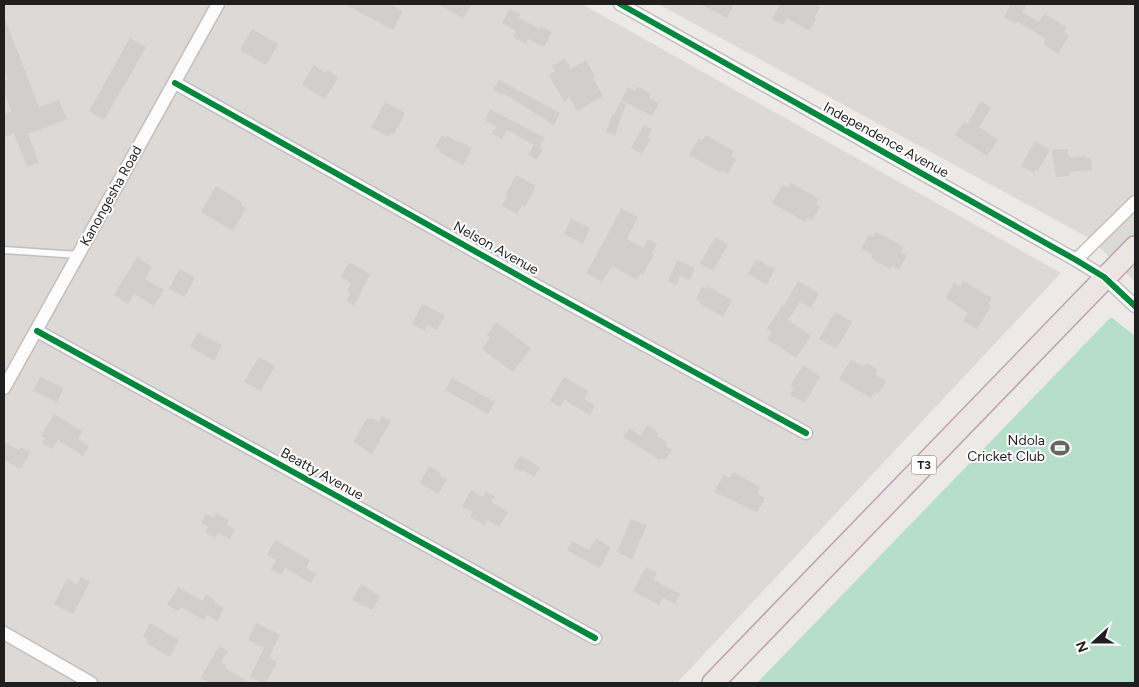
<svg xmlns="http://www.w3.org/2000/svg" width="1139" height="687" font-family="Figtree,sans-serif">
	<rect width="100%" height="100%" fill="#eceae8"/>
	<path fill="#dcdad9" d="M4,4H582L1061,273L677,683H4Z
		M658,4H1135V282L1091,239Z"/>
	<path fill="#b7dec9" d="M1111,317L1135,336V683H757Z"/>
	<path fill="#d1cecd" d="M345,4H390L403,11L393,30Z
		M438,4H472L463,18Z
		M700,4H734L727,18Z
		M780,4H815L820,7L814,18L816,19L810,31L787,18L783,25L772,19Z
		M1011,4H1027L1022,12L1039,22L1044,14L1067,27L1064,32L1069,35L1058,54L1043,44L1046,39L1017,21L1016,24L1004,17Z
		M509,9L520,14L519,18L540,29L541,26L552,32L544,47L528,39L526,44L513,37L516,31L502,23Z
		M4,17L39,107L59,100L67,119L28,134L39,163L27,167L14,133L4,137V114L11,111L4,91V81L8,79L4,69Z
		M252,29L278,44L266,65L240,50Z
		M130,38L146,47L104,120L89,111Z
		M565,59L571,69L586,60L595,76L593,78L603,96L577,111L569,96L565,103L549,75L555,71L552,66Z
		M314,65L325,73L327,70L338,77L325,99L302,85Z
		M499,80L560,113L554,125L503,93L502,95L493,90Z
		M637,86L651,94L649,98L659,103L652,116L621,100L628,87L635,91Z
		M981,101L991,108L979,127L998,140L987,156L955,135L964,122L967,124Z
		M385,102L405,113L394,134L391,133L389,137L371,128Z
		M620,102L626,104L615,135L606,132L613,113L614,115Z
		M490,109L545,138L540,148L543,149L537,160L528,155L534,145L507,130L502,139L492,134L496,126L485,120Z
		M644,125L652,130L648,138L651,139L642,154L631,148Z
		M442,135L446,138L447,136L472,148L463,165L439,152L440,150L435,147Z
		M706,135L734,151L731,156L736,159L728,174L722,171L721,173L689,155L699,138L703,140Z
		M1035,141L1050,150L1038,171L1035,170L1034,173L1021,166Z
		M1067,149L1069,158L1085,156V158H1091L1092,170L1069,172L1070,176L1056,177L1052,150Z
		M516,175L536,186L525,207L522,205L517,214L502,206L507,196L505,195Z
		M791,183L819,199L816,204L820,207L812,221L807,218L805,222L772,203L783,185L788,188Z
		M216,186L242,202L241,205L246,208L233,231L201,212Z
		M621,208L638,217L627,239L643,248L648,239L657,244L652,253L654,254L643,275L641,273L637,280L612,266L602,282L586,273L608,234Z
		M571,219L590,228L583,244L564,234Z
		M876,232L904,247L901,252L907,256L899,269L892,266L890,269L871,258L873,255L861,248L869,234L873,237Z
		M715,237L728,244L713,271L700,264Z
		M137,257L152,267L145,279L164,290L154,306L134,294L128,304L114,295Z
		M756,259L775,269L767,285L748,274Z
		M677,260L695,268L690,280L680,276L677,285L668,281Z
		M349,262L370,274L354,306L346,301L350,293L347,291L351,283L341,277Z
		M179,269L195,277L185,297L169,289Z
		M798,281L819,293L811,308L800,302L788,320L811,336L796,358L767,339L772,332L767,329L782,305L784,306Z
		M963,281L992,298L988,304L991,306L977,329L963,321L968,313L946,298L954,283L960,286Z
		M707,286L732,300L723,317L700,304L701,302L696,299L702,287L706,289Z
		M422,304L445,315L437,330L427,325L425,331L412,324Z
		M835,312L852,322L836,349L819,339Z
		M496,322L531,348L513,372L482,349L490,338L487,335Z
		M198,333L222,345L214,361L190,347Z
		M259,357L275,366L261,391L244,382Z
		M851,360L864,367L866,363L878,370L875,374L886,381L878,394L874,392L871,398L839,379Z
		M803,365L820,376L805,403L790,395L794,388L791,385Z
		M40,377L64,388L57,402L33,391Z
		M564,377L588,391L584,399L595,405L590,415L564,400L560,407L550,401Z
		M452,378L495,402L488,414L445,390Z
		M54,414L83,432L78,439L89,446L83,456L58,440L52,449L42,443L45,438L41,436Z
		M382,416L391,421L372,454L353,442L367,418L370,419L371,418L379,422Z
		M647,425L659,433L657,436L667,442L665,446L672,450L665,460L661,458L660,460L623,437L629,428L641,436Z
		M4,442L19,450L21,447L30,452L21,469L4,460Z
		M520,456L540,467L534,477L523,470L521,472L513,467Z
		M429,466L441,473L439,475L447,479L438,494L420,483Z
		M733,472L760,487L757,494L765,498L757,512L714,492L724,475L730,478Z
		M471,490L483,497L486,492L495,496L491,502L508,512L499,527L487,520L484,525L470,517L473,512L462,506Z
		M216,513L229,520L227,525L235,530L230,539L218,533L215,538L205,532L208,527L201,523L206,514L214,518Z
		M631,519L647,525L632,559L617,552Z
		M596,539L611,547L600,568L567,550L572,541L589,550Z
		M275,540L310,560L306,568L316,574L311,583L285,568L281,575L271,569L276,560L267,555Z
		M646,567L657,573L654,580L680,594L675,604L663,598L659,605L633,591Z
		M81,577L90,582L73,614L54,604L67,579L77,584Z
		M361,584L380,596L372,610L352,600Z
		M178,587L203,601L206,595L216,601L215,603L224,608L217,621L207,615L204,620L181,607L178,611L167,605Z
		M150,623L179,640L170,657L146,643L148,640L143,637Z
		M256,623L280,635L269,657L277,662L266,683H262L250,677L264,648L248,640Z
		M219,646L228,651L221,662L226,665L225,668L251,683H210L201,678Z"/>
	<g fill="none" stroke-linecap="round" stroke-linejoin="round">
		<g stroke="#c0bfbe" stroke-width="9">
			<path id="service" d="M4,250L78,255"/>
		</g>
		<g stroke="#c0bfbe" stroke-width="15">
			<path id="minor" d="M620,4L1076,260L1104,277L1135,306
				M175,83L537,286L806,433
				M1076,260L1135,202
				M37,331L595,638
				M4,388L218,4
				M4,633L91,683"/>
		</g>
		<g stroke="#bea1ae" stroke-width="24">
			<path id="trunk" d="M713,683L1135,247"/>
		</g>
		<use href="#service" stroke="#fcfcfc" stroke-width="6"/>
		<use href="#minor" stroke="#fcfcfc" stroke-width="12"/>
		<use href="#trunk" stroke="#ece5e4" stroke-width="21"/>
		<g stroke="#fff" stroke-width="9">
			<path id="cycleway" d="M620,4L1076,260L1104,277L1135,306
				M175,83L537,286L806,433
				M37,331L595,638"/>
		</g>
		<use href="#cycleway" stroke="#00873e" stroke-width="6"/>
	</g>
	<defs>
		<g id="stadium-bare" transform="scale(1.5)"><path d="M0-5a6.5 5 0 1 0 0 10a6.5 5 0 1 0 0-10ZM-3.5-1.8h7v3.6h-7Z" fill="#676665" stroke="#fff" stroke-width="2.5" paint-order="stroke"/></g>
	</defs>
	<g fill-rule="evenodd">
		<use href="#stadium-bare" x="1060" y="448"/>
	</g>
	<g text-anchor="middle" dominant-baseline="central" stroke-width="4" stroke-linejoin="round" paint-order="stroke">
		<rect fill="#fff" stroke="#626262" stroke-width="1" x="911.5" y="455.5" width="25" height="19" rx="4"/>
		<g font-size="12" font-weight="bold" fill="#1f1f1f">
			<text x="924" y="465">T3</text>
		</g>
		<g font-size="14" fill="#1f1f1f" stroke="#fff">
			<text transform="translate(886 140) rotate(29)">Independence Avenue</text>
			<text transform="translate(111 196) rotate(-61)">Kanongesha Road</text>
			<text transform="translate(496 248) rotate(29)">Nelson Avenue</text>
			<text transform="translate(322 474) rotate(29)">Beatty Avenue</text>
		</g>
		<g font-size="14" fill="#1f1f1f" stroke="#fff" text-anchor="end">
			<text x="1045" y="440">Ndola<tspan x="1045" dy="16">Cricket Club</tspan></text>
		</g>
	</g>
	<rect width="1139" height="687" fill="none" stroke="#1f1f1f" stroke-width="10"/>
	<g transform="translate(1094 642) rotate(249)" stroke="#ffffff" stroke-width="4" paint-order="stroke">
	<path d="M0-4L9 19L0 12L-9 19Z" fill="#1f1f1f"/>
	<text y="-8" font-size="14" font-weight="bold" text-anchor="middle" fill="#1f1f1f">N</text>
	</g>
</svg>
